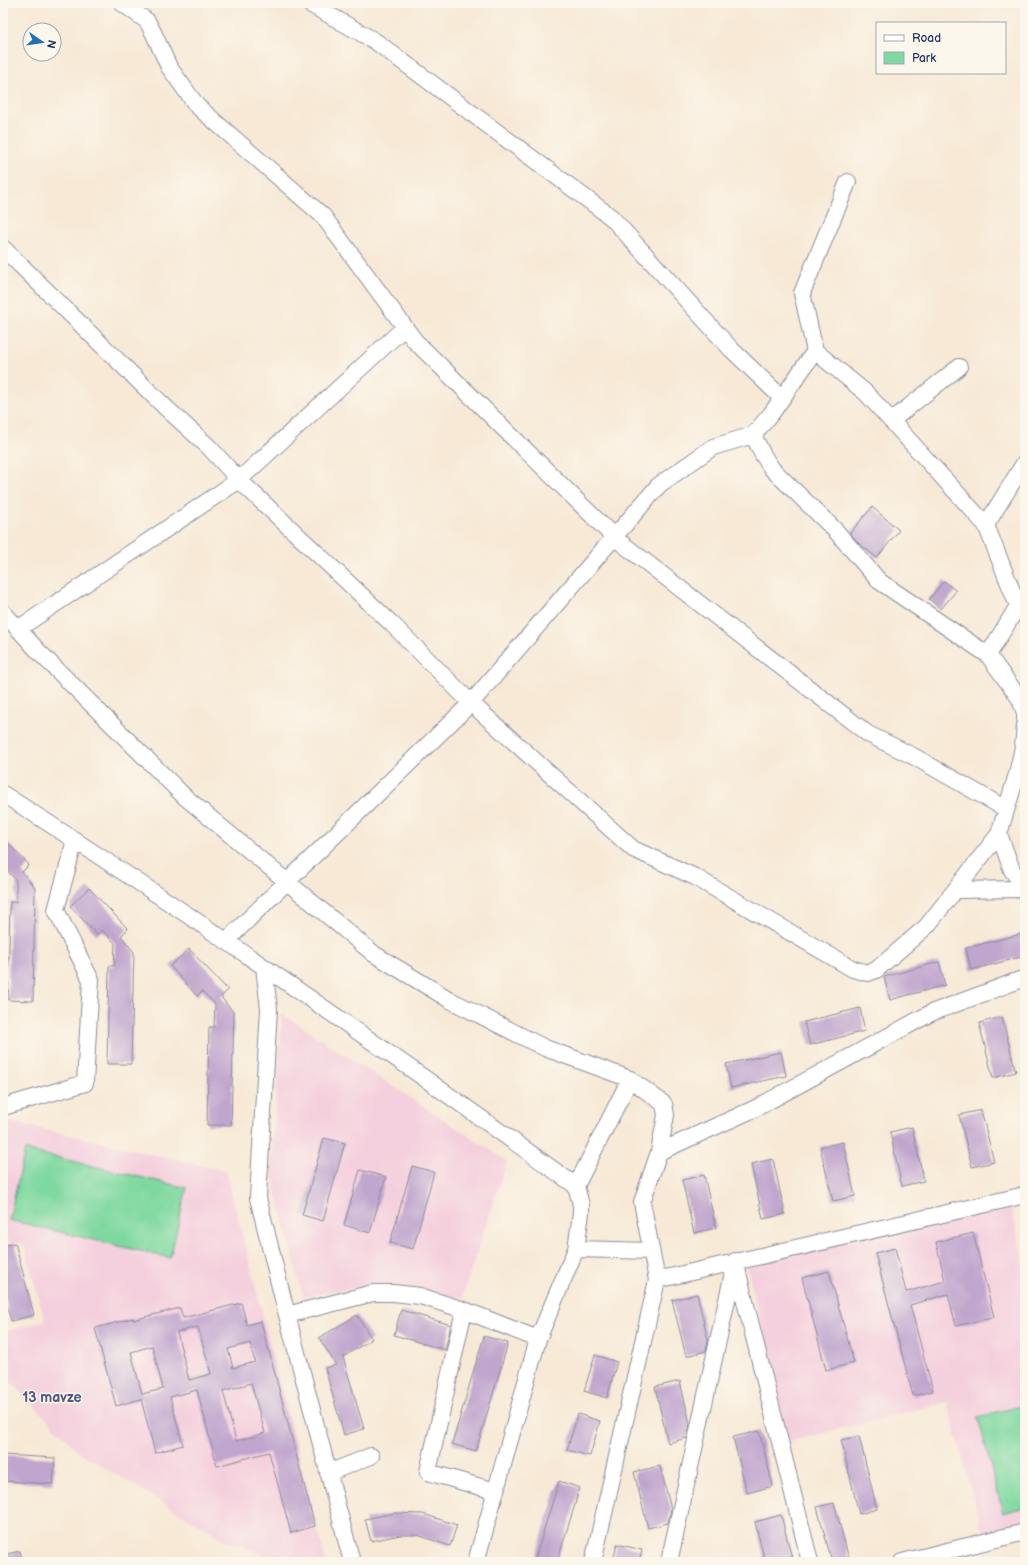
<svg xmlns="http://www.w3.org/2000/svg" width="1028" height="1565" font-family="'Balsamiq Sans',sans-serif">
	<rect width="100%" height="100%" fill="#fbf7ec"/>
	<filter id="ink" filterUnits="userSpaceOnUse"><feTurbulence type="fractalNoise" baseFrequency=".025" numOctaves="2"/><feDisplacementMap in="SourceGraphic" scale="8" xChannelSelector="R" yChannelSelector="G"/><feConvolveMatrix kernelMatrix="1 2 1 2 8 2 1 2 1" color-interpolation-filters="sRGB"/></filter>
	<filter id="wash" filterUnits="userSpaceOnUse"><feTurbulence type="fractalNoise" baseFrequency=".012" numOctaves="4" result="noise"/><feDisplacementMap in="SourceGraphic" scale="16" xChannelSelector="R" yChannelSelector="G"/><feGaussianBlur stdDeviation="0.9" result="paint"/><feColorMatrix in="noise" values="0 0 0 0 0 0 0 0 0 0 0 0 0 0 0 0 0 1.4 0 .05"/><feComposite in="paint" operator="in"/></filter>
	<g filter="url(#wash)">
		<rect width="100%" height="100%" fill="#f7e9d6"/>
		<path fill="#f4cfdd" d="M282,1014L507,1161L462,1298L381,1283L303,1297L271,1172Z
			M3,1120L226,1171L326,1562H287L228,1542L79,1452L3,1374V1332L45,1321L24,1244L3,1241Z
			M1010,1203L1025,1267V1523L983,1533L947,1402L788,1442L747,1266Z"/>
		<path fill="#7ed89f" stroke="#4c847e" d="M25,1150L187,1188L170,1258L9,1220Z
			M1025,1405V1507L1003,1513L978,1417Z"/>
		<g id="blocks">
			<path fill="#c0a5ce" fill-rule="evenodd" d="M872,507L899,530L877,558L858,543L850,533Z
				M944,581L956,591L941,609L929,599Z
				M3,838L29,865L22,872L35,888L33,1001L8,1000L10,902H16V880L3,866Z
				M89,888L128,929L121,936L134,952L131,1064H107L109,966H114L115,943L102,930L97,935L70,906Z
				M1021,934L1025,956L971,970L966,948Z
				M189,949L228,990L221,997L234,1013L231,1125H207L209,1027H214L215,1004L202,991L197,996L170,966Z
				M939,962L945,985L890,1000L884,977Z
				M860,1008L865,1031L810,1045L804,1022Z
				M1002,1017L1016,1072L993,1078L979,1023Z
				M781,1052L786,1076L731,1088L726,1064Z
				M981,1110L994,1162L972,1167L959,1115Z
				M912,1127L924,1181L902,1186L890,1132Z
				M324,1138L345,1143L323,1221L302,1215Z
				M843,1142L855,1196L833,1201L820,1147Z
				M773,1159L785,1214L763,1219L751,1164Z
				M412,1166L434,1172L413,1249L390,1243Z
				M360,1170L386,1177L370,1233L344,1225Z
				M704,1175L716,1228L694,1233L682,1180Z
				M973,1233L994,1317L956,1326L948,1294L910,1305L933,1391L913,1396L875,1253L895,1248L906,1292L945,1281L936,1242Z
				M15,1243L34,1315L11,1321L3,1290V1246Z
				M829,1271L854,1363L826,1370L802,1278Z
				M697,1294L708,1340L706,1351L686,1356L672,1300Z
				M241,1303L247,1325L261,1321L315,1526L291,1533L269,1452L217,1466L197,1390L170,1397L183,1445L155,1453L141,1399L116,1406L95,1328L133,1318V1320L180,1308L183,1318ZM198,1327L211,1374L189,1380L177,1332ZM250,1343L255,1362L233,1368L228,1349ZM152,1346L163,1389L142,1394L131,1352ZM251,1383L265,1433L236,1441L223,1391Z
				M401,1310L451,1325L445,1350L394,1335Z
				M357,1315L372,1339L343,1357L364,1429L344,1435L325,1368L336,1365L319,1338Z
				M484,1336L508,1343L476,1451L452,1444Z
				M595,1355L617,1362L607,1398L584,1391Z
				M680,1381L690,1424L687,1438L668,1443L655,1387Z
				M578,1414L600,1421L590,1456L567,1450Z
				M759,1431L773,1486L747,1493L733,1437Z
				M859,1436L877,1509L859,1514L841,1440Z
				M3,1455L55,1458L53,1484L3,1481Z
				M660,1466L671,1509L668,1523L648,1528L634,1472Z
				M559,1481L580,1488L557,1562H534Z
				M834,1503L849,1559L838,1562H832L817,1507Z
				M395,1513L423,1514L457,1525L450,1546L417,1535H400L371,1541L365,1519Z
				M781,1515L793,1562H765L755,1522Z
				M617,1544L642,1550L639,1562H613Z
				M20,1551L23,1562H3V1555Z"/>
		</g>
	</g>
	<g filter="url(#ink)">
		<use href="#blocks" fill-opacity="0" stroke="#898c9a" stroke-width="1"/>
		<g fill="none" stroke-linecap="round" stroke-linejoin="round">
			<g stroke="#898c9a" stroke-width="18">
				<path id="minor" d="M122,3L147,21L154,34L169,67L197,106L323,216L415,341L615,538L868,734L913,756L1006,809
					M308,3L375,41L611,217L731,349L782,398
					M848,182L802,293L815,351L866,393L986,525L1018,606
					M3,248L165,407L209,447L239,480L392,624L471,703L633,849L695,877L853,969L868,973L876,970L927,926L999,834L1017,774L1023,747L1025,725
					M891,421L959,367
					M753,435L763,455L772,469L835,530L879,581L988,655L1020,699L1025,713V719
					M986,525L1025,462
					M3,612L39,652L185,797L374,954L450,1000L545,1048L630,1079L664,1104L666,1115L659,1152L642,1202L657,1280L593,1562
					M18,629L239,480L405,327
					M988,655L1018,606L1025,600
					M3,794C198,918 388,1051 576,1186
					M999,834L1012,870L1025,888
					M956,890L1025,889
					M226,941L471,703L659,485L713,447L753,435L771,414L815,351
					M264,967L269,1009L258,1198L287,1315L352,1562
					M3,1107L85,1083L91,980L56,910L75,840
					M659,1152L754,1109L931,1013L1025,978
					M576,1249L651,1251
					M735,1261L810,1562
					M657,1280L1025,1195
					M464,1310L428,1472L495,1491
					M287,1315L373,1293H394L420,1296L464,1310L538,1339
					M328,1473L371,1456
					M476,1562L538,1339L576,1249L581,1213V1205L576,1186L630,1079
					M669,1562L735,1264
					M902,1562L1025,1532"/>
			</g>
			<use href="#minor" stroke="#fff" stroke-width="16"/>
		</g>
	</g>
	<g text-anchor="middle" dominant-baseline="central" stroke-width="3" stroke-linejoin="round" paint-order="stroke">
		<g font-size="14" font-weight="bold" fill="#555885" stroke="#fbf7ec">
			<text x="52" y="1397">13 mavze</text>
		</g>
	</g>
	<rect width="1028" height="1565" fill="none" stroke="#fbf7ec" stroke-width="16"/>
	<rect x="876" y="22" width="130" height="52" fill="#fbf7ec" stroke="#a1a7b3"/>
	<rect x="884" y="35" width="20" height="6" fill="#ffffff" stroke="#a1a7b3"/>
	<text x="912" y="42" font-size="12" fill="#1b2f5e">Road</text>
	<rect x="884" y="52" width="20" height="12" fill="#7ed89f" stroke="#a1a7b3"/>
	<text x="912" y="62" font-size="12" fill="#1b2f5e">Park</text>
	<g transform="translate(42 42) rotate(103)"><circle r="19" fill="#fbf7ec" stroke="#a1a7b3"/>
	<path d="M0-3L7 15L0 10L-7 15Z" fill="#1f6fb2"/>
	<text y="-6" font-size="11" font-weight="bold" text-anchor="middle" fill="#1b2f5e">N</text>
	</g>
</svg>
